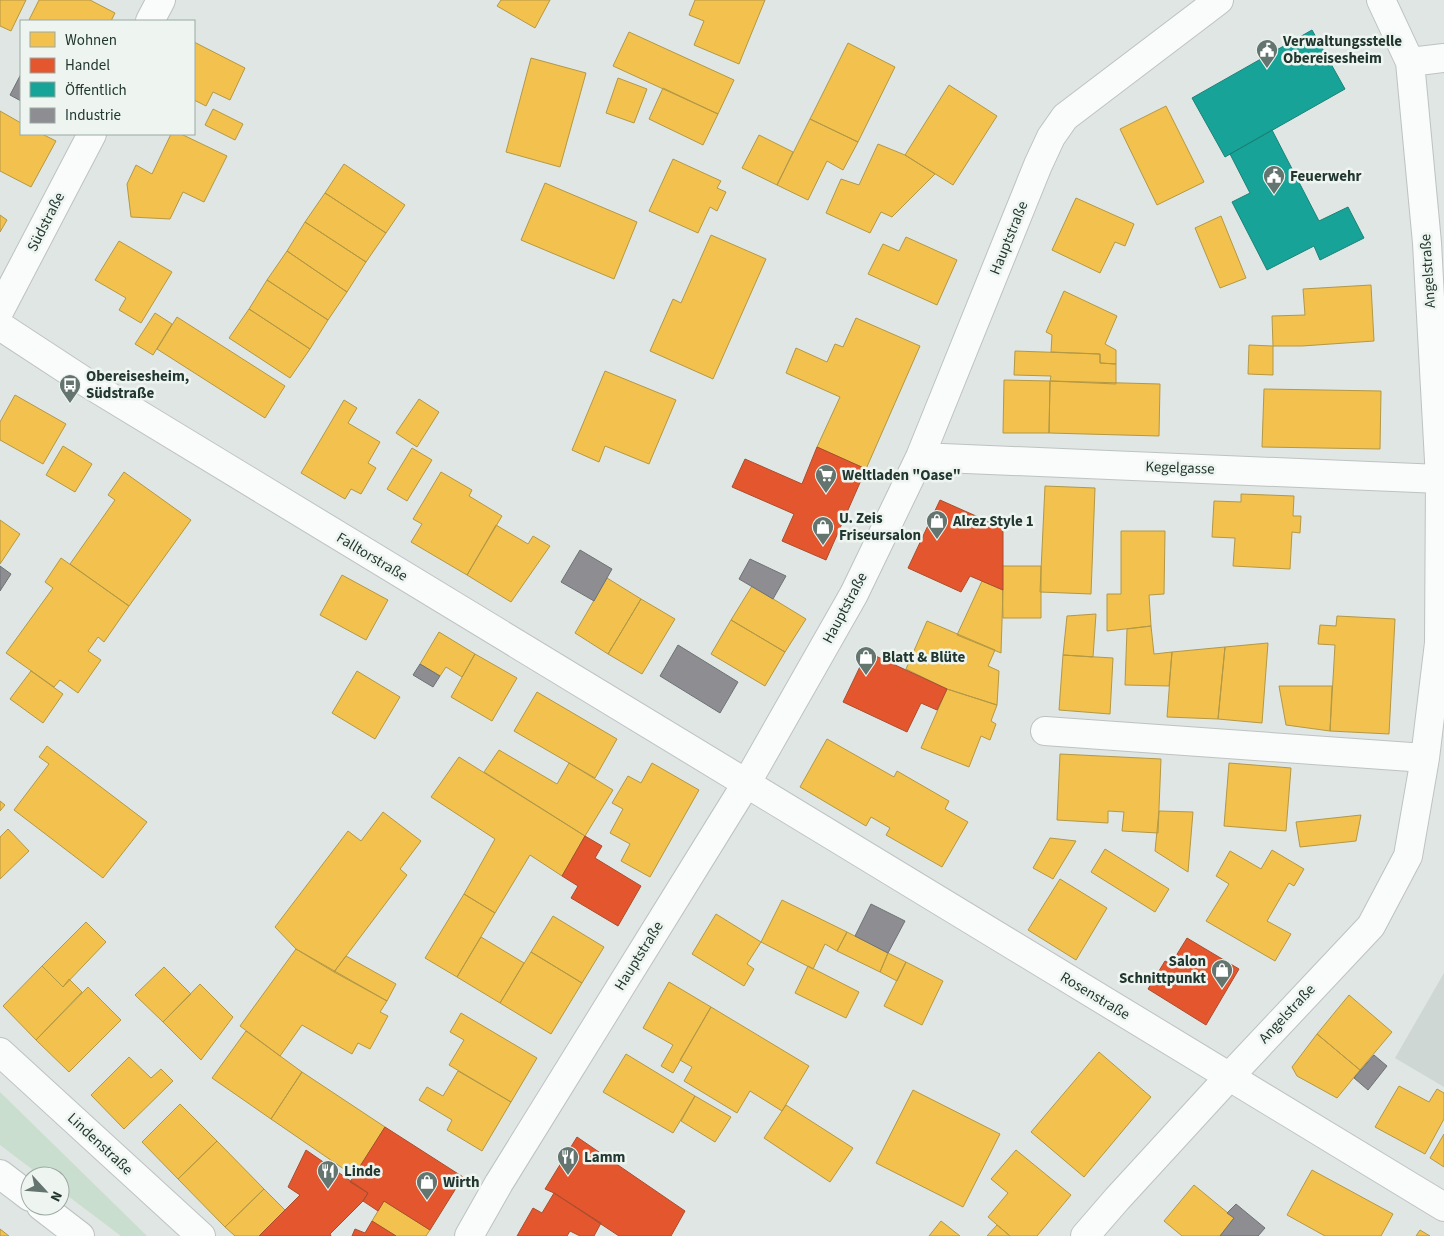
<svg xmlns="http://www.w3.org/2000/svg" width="1444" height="1236" font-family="'Source Sans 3',sans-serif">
	<rect width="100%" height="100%" fill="#e0e6e3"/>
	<path fill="#ced7d3" d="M1444,973V1087L1395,1058Z"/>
	<path fill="#cadecf" d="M0,1092L1,1093L147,1236H121L60,1190V1176H41L0,1145Z"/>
	<path fill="#f2c14e" stroke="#b39845" d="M0,0H26L11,31L0,26Z
		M39,0H90L115,13L111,21H32L29,20Z
		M501,0H550L535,28L497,6Z
		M695,0H765L739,64L694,45L704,21L689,15Z
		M629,32L734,80L718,114L613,66Z
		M194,42L245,68L230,100L213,92L206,106L194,100Z
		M848,43L895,67L858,142L810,119Z
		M531,58L586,73L560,167L506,152Z
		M618,78L647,89L634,123L606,113Z
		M949,85L997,116L953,185L905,155Z
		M663,88L718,114L703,145L649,119Z
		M1166,106L1204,182L1157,205L1120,129Z
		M213,109L243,124L235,140L205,125Z
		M0,111L21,123V134H42L56,141L31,187L0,171Z
		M810,119L858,142L843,170L827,161L808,200L777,185Z
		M171,134H181L227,156L204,202L183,192L170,219L131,217L127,184L136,165L152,174Z
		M759,135L793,152L777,185L742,168Z
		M878,144L905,155L935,174L892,217L881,212L870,233L826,213L841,179L859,185Z
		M673,159L721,181L717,188L726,192L717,211L710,207L698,233L649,211Z
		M344,164L405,205L386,233L325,193Z
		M545,183L637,222L614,279L521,240Z
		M325,193L386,233L366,262L305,222Z
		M1076,198L1134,224L1125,246L1115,242L1100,273L1052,250Z
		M0,215L7,220L0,232Z
		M1221,216L1246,278L1220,288L1195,228Z
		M305,222L366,262L347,292L287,251Z
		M711,235L766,259L713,379L650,351L673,299L681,303Z
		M906,237L957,260L937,305L868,274L883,244L899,251Z
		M119,241L172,272L141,323L119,310L126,298L95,280Z
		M287,251L347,292L328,320L267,280Z
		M267,280L328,320L310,349L249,309Z
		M1371,285L1374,341L1302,346H1273L1272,316L1305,315L1303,289Z
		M1064,291L1117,316L1105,344L1116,350V364L1100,363V354L1051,352L1052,335L1046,332Z
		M249,309L310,349L290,378L229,338Z
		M155,313L172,324L153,355L135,344Z
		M177,317L285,386L265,418L157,349Z
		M856,318L920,346L866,469L817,447L840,397L786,373L796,348L827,362L835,344L843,347Z
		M1249,345L1273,346V375L1248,374Z
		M1015,351L1100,354V363L1116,364V384L1050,381L1051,376L1014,375Z
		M605,371L676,400L649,464L605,446L599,462L572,450Z
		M1004,380L1050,381L1049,433H1003Z
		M1050,381L1160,384L1159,436L1049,433Z
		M1264,389L1381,391L1380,449L1262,447Z
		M15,395L66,424L43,464L0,440V422Z
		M419,399L439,412L417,447L396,433Z
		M344,400L357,408L348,423L380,442L368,463L376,468L361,494L351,489L345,499L301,473Z
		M63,446L92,464L75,492L46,475Z
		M412,448L432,460L407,501L387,489Z
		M124,472L191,520L129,606L70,564L115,500L108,495Z
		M441,472L472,490L469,496L502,516L467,575L411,542L422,524L413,519Z
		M1045,486L1095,488L1091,594L1040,592Z
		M1241,494L1294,496L1293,516H1301L1300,533L1292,532L1290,569L1233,566L1235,538L1212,537L1214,501L1241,502Z
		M0,520L20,534L0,564Z
		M496,525L528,544L533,536L550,546L511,602L467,575Z
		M1121,531H1165L1164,594L1149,595L1151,626L1107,631V594H1121Z
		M61,558L129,606L104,642L98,637L88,651L101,660L78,693L60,680L54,687L6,653L53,588L45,582Z
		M1002,566H1041V618H1003Z
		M342,575L388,600L366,640L320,615Z
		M607,578L641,599L608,654L575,633Z
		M982,581L1003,590L1001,653L957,635Z
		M752,586L806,619L785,652L731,620Z
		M641,599L675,619L642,674L608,654Z
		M1096,614L1093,657L1063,655L1067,616Z
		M1337,616L1395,619L1389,734L1330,731L1335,645L1318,644L1320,625L1336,626Z
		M731,620L785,652L765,686L711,654Z
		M927,621L995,650L988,666L999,671L997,705L947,689L906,669Z
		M1151,626L1154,654L1172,652L1169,686L1125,685L1127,629Z
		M439,632L475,654L462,677L446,667L440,676L420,664Z
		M1268,643L1262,723L1218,719L1225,647Z
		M1225,647L1218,719L1167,717L1172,652Z
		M475,654L517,678L492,721L451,697Z
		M1063,655L1113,658L1110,714L1059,710Z
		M31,671L63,694L43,723L10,699Z
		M357,671L400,697L375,739L332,713Z
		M1279,686H1332L1330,731L1286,725Z
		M947,689L997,705L991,721L996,724L990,740L981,736L969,767L921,748Z
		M537,692L617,739L595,778L514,731Z
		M827,739L894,777L897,771L949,801L945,809L968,822L942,867L886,835L890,828L871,817L866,826L800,787Z
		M47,746L147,822L103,878L14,810L49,764L39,757Z
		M499,750L557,784L569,763L613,790L585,836L484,772Z
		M1060,754L1161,759L1158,833L1122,831L1124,812L1108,811V823L1057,820Z
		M459,757L585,836L562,876L530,855L495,913L464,894L495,839L431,797Z
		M652,763L699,790L650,877L621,861L630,844L610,833L623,809L612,803L628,776L641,783Z
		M1229,763L1291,768L1286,831L1224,826Z
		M0,801L5,805L0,811Z
		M1159,811L1193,812L1188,872L1155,851Z
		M383,812L421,841L400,869L407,875L334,972L296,949L275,927L348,831L361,841Z
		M1361,815L1356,841L1300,847L1296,822Z
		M8,829L29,851L0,879V837Z
		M1050,838L1076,841L1053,879L1033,868Z
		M1105,849L1169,889L1155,912L1091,872Z
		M1272,850L1304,869L1294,886L1289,883L1267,921L1291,934L1275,961L1206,921L1229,884L1216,876L1230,851L1261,869Z
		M1060,879L1107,908L1076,960L1028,930Z
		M464,894L495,913L457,977L425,958Z
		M782,900L847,932L837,951L825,944L813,969L761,942Z
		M716,914L761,942L747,964L754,969L744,986L692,954Z
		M553,916L604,947L582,983L531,952Z
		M86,922L106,942L63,987L42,966Z
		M847,932L888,953L880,972L837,951Z
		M481,937L524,963L500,1003L457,977Z
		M296,949L387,1001L380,1012L388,1016L370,1049L358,1043L352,1054L302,1025L280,1056L240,1026Z
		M531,952L582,983L551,1034L500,1003Z
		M888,953L906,962L897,981L880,972Z
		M346,956L396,984L387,1001L334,972Z
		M906,962L943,981L922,1025L884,1006Z
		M42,966L63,987L69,979L82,992L36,1040L3,1006Z
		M808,966L859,992L846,1018L795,993Z
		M164,967L191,994L163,1022L135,995Z
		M669,982L711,1007L673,1073L661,1066L673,1045L643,1028Z
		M200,984L233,1017L201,1060L163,1022Z
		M88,987L121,1020L69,1072L36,1040Z
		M1349,995L1392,1032L1360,1070L1317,1034Z
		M711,1007L809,1066L782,1111L750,1091L737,1113L684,1081L692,1067L680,1060Z
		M461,1013L537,1058L511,1102L449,1065L464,1040L450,1032Z
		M246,1031L302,1072L271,1119L212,1078Z
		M1317,1034L1360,1070L1337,1098L1297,1076L1292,1067Z
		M1099,1052L1151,1097L1084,1177L1031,1132Z
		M626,1054L695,1096L673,1133L603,1092Z
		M129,1057L151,1078L161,1069L173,1081L124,1129L91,1095Z
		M458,1071L511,1102L482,1151L447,1130L452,1120L419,1100L427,1087L443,1096Z
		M302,1072L385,1127L354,1176L271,1119Z
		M1399,1086L1429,1102L1437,1089L1444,1093V1119L1425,1154L1375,1127Z
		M913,1090L1000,1134L963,1207L876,1163Z
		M695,1096L731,1117L715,1142L681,1121Z
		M180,1104L217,1141L178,1179L142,1142Z
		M786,1105L853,1148L830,1182L764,1138Z
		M1444,1134V1167L1430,1158Z
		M217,1141L264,1189L225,1227L178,1179Z
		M1016,1150L1071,1195L1037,1236H1010L988,1217L1008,1193L991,1179Z
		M1312,1170L1393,1214L1381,1236H1325L1287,1215Z
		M1194,1185L1234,1218L1220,1236H1182L1164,1221Z
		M264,1189L285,1210L259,1236H235L225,1227Z
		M384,1201L430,1230L426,1236H396L372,1221Z
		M941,1221L960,1236H929Z
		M997,1225L1010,1236H987Z
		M0,1229L9,1236H0Z
		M1420,1230L1430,1236H1416Z"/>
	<path fill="#e4572e" stroke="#aa4d2e" d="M817,447L866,469L826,560L782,541L794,514L732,487L745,459L802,484Z
		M940,500L1003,528V590L970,576L961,592L908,568Z
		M867,652L947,689L937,710L921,703L907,732L843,702Z
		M585,836L602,846L595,858L641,886L618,926L571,898L578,886L562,876Z
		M1187,938L1239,969L1206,1025L1148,989L1165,961L1171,964Z
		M385,1127L463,1177L430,1230L384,1201L378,1211L363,1201L368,1193L350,1182Z
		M577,1137L685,1211L671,1236H619L554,1193L545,1189Z
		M306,1150L368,1193L363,1201L330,1234L331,1236H259L300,1195L288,1187Z
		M554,1193L601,1223L594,1236H580L570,1231L567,1236H517L533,1208L542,1213Z
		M372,1221L396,1236H352L355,1229L365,1233Z"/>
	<path fill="#17a398" stroke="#1a8378" d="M1312,30L1345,89L1225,157L1192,98Z
		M1272,130L1319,221L1348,207L1364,238L1320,260L1314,246L1267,270L1232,202L1250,193L1230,154Z"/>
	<path fill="#8d8d92" stroke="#6d7374" d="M21,74V101L10,95Z
		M580,550L612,569L594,601L561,582Z
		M750,559L786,576L773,599L739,579Z
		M0,566L11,574L0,591Z
		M678,645L738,682L720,713L660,676Z
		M420,664L440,676L433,687L413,675Z
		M871,904L905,921L888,953L855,936Z
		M1374,1055L1387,1066L1368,1090L1354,1078Z
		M1236,1204L1265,1228L1258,1236H1220L1234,1218L1227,1213Z"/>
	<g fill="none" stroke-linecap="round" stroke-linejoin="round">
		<g stroke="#bdc3c0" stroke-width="30">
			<path id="street" d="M150,21L161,0
				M1410,62L1444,58
				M0,310L92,134
				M0,326L84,381L1444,1207
				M920,457L1440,479
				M1045,731L1425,758
				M0,1052L201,1236
				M469,1236L499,1183L746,784L854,594L920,457L1038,165L1051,137L1065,117L1219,0
				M1085,1236L1117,1199L1229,1077L1371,926L1408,856L1425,758L1439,643L1440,479L1427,243L1410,62L1381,0"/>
		</g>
		<g stroke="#bdc3c0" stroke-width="30">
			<path id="secondary" d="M0,1174L30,1197
				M41,1206L80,1236"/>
		</g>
		<use href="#street" stroke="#fafbfb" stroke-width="28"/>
		<use href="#secondary" stroke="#fafbfb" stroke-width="28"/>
	</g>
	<defs>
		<g id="civic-pin" transform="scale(1.125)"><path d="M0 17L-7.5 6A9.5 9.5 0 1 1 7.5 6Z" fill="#64746e" stroke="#eef5f1"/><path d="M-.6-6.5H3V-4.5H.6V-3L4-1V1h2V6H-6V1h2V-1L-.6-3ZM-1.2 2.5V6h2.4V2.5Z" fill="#fff"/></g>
		<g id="bus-pin" transform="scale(1.125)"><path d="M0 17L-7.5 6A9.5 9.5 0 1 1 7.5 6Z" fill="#64746e" stroke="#eef5f1"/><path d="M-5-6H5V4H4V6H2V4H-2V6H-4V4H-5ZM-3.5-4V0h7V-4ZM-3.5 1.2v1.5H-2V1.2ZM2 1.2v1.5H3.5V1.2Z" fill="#fff"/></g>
		<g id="supermarket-pin" transform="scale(1.125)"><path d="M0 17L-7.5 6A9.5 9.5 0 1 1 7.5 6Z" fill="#64746e" stroke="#eef5f1"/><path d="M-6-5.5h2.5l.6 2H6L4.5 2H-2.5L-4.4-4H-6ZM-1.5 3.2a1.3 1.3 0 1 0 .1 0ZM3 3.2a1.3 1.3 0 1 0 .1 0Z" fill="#fff"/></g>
		<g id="shop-pin" transform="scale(1.125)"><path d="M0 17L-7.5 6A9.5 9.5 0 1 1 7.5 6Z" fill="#64746e" stroke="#eef5f1"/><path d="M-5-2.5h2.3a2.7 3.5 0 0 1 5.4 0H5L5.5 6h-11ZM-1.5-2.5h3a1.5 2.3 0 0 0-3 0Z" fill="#fff"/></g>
		<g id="restaurant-pin" transform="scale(1.125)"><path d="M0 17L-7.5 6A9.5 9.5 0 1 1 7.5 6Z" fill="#64746e" stroke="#eef5f1"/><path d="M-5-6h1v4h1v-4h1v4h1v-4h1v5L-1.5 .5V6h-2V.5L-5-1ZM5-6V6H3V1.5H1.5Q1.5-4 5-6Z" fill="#fff"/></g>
	</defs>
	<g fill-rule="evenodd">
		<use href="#civic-pin" x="1267" y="50"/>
		<use href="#civic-pin" x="1274" y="176"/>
		<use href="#bus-pin" x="70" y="385"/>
		<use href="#supermarket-pin" x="826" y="475"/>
		<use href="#shop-pin" x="937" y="521"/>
		<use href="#shop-pin" x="823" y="527"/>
		<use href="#shop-pin" x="866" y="657"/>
		<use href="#shop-pin" x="1222" y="970"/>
		<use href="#restaurant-pin" x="568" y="1157"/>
		<use href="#restaurant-pin" x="328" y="1171"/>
		<use href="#shop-pin" x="427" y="1182"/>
	</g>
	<g text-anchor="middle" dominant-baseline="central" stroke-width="5" stroke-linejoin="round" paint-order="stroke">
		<g font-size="15" font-weight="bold" fill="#21372f" stroke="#eef5f1" text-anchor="start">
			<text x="1283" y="41">Verwaltungsstelle<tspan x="1283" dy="17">Obereisesheim</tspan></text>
			<text x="1290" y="176">Feuerwehr</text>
			<text x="86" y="376">Obereisesheim,<tspan x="86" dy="17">Südstraße</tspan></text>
			<text x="842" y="475">Weltladen "Oase"</text>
			<text x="839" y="518">U. Zeis<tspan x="839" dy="17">Friseursalon</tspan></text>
			<text x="953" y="521">Alrez Style 1</text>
			<text x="882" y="657">Blatt &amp; Blüte</text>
			<text x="1206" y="961" text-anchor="end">Salon<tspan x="1206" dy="17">Schnittpunkt</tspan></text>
			<text x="584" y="1157">Lamm</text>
			<text x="344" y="1171">Linde</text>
			<text x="443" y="1182">Wirth</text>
		</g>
		<g font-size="15" fill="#21372f" stroke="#eef5f1">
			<text transform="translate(46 222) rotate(-63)">Südstraße</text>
			<text transform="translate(1009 238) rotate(-68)">Hauptstraße</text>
			<text transform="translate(1428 271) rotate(-94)">Angelstraße</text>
			<text transform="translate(1180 468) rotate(2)">Kegelgasse</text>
			<text transform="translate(372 557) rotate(31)">Falltorstraße</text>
			<text transform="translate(845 608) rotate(-62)">Hauptstraße</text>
			<text transform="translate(639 956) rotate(-58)">Hauptstraße</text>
			<text transform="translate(1095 996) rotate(31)">Rosenstraße</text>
			<text transform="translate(1287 1014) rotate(-47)">Angelstraße</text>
			<text transform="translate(100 1144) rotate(43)">Lindenstraße</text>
		</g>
	</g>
	<rect x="20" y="20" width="175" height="115" fill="#eef5f1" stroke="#9ca9a3"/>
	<rect x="30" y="32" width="25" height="15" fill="#f2c14e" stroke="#9ca9a3"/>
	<text x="65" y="45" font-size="15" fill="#21372f">Wohnen</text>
	<rect x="30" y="58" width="25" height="15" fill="#e4572e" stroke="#9ca9a3"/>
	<text x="65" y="70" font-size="15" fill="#21372f">Handel</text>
	<rect x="30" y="82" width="25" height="15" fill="#17a398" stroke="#9ca9a3"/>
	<text x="65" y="95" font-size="15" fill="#21372f">Öffentlich</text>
	<rect x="30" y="108" width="25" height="15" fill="#8d8d92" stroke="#9ca9a3"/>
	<text x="65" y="120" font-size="15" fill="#21372f">Industrie</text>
	<g transform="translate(45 1191) rotate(116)"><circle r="24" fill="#eef5f1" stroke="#9ca9a3"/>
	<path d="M0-4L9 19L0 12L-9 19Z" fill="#64746e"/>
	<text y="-8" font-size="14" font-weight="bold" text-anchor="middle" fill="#21372f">N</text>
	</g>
</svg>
